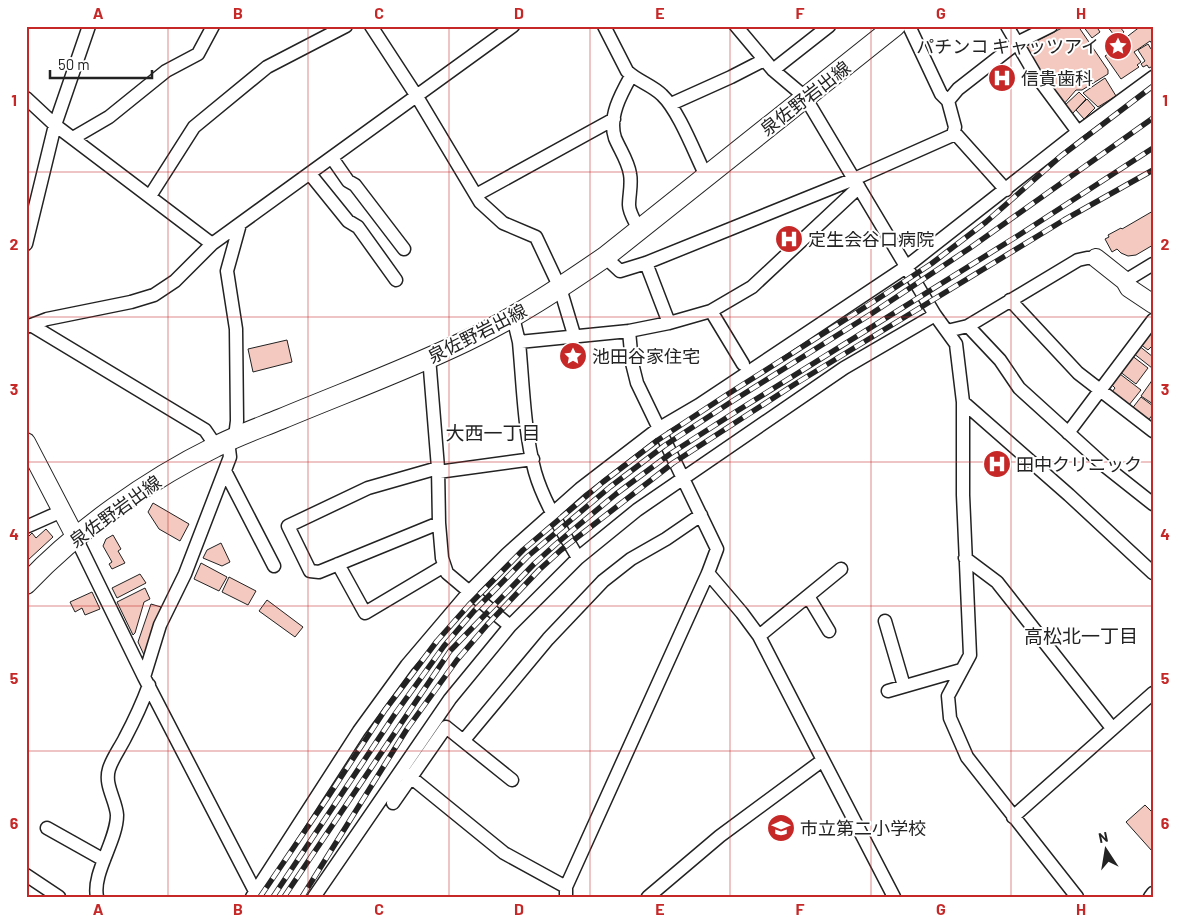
<svg xmlns="http://www.w3.org/2000/svg" width="1179" height="923" font-family="Barlow,'Noto Sans JP',sans-serif">
	<rect width="100%" height="100%" fill="#fff"/>
	<path fill="#f3c9c0" stroke="#222" d="M1066,26H1078L1108,70V74L1082,90H1076L1063,105L1025,49L1026,46Z
		M1083,26H1096L1100,32L1092,38Z
		M1107,26H1119L1124,32L1117,39Z
		M1141,26H1150L1153,31V45L1150,41L1134,52L1141,62L1137,65L1139,67L1121,79L1105,56L1126,42L1124,39Z
		M1148,44L1151,49L1153,48V66L1149,68L1147,65L1143,67L1141,64L1145,61L1138,50Z
		M1105,78L1116,96L1098,107L1083,93Z
		M1079,92L1086,99L1072,114L1064,106Z
		M1087,99L1095,108L1084,119L1076,110Z
		M1153,211V245L1136,255L1128,256L1121,253L1117,249L1112,252L1105,239L1109,237L1108,235L1121,228L1122,229Z
		M1153,327V345L1148,350L1140,344Z
		M287,340L292,362L253,372L248,349Z
		M1138,345L1153,357L1152,368L1133,353Z
		M1131,355L1148,368L1136,384L1119,371Z
		M1120,374L1141,390L1129,405L1112,392L1115,388L1112,385Z
		M1153,379V404L1141,396Z
		M1141,397L1153,406V414L1147,422L1131,410Z
		M153,503L189,524L180,541L159,529L148,512Z
		M46,529L53,537L28,560L26,558V539L32,533L36,538Z
		M113,535L121,549L118,551L125,563L112,569L109,564L112,562L103,546L106,539Z
		M221,543L230,562L222,566L203,558L207,550Z
		M201,563L227,577L219,591L194,579Z
		M140,574L146,583L117,598L112,588Z
		M229,577L256,591L248,605L222,592Z
		M145,588L150,599L144,602L135,633L133,635L117,602Z
		M92,592L100,609L85,615L82,608L75,612L70,602Z
		M267,600L303,627L295,637L259,611Z
		M151,604L161,607L156,624L149,657L144,655L138,642Z
		M1145,805L1153,813L1152,851L1126,822Z"/>
	<g fill="none" stroke-linecap="round" stroke-linejoin="round">
		<g stroke="#222" stroke-width="15">
			<path id="street" d="M371,26L416,95L480,202L503,223L536,237L560,288L575,338
				M604,26L627,71C637,81 652,85 662,95C679,111 695,154 706,176
				M736,26L773,70L805,97L935,315L956,344L963,402V495L970,655L948,696L950,718L967,757L1077,897
				M909,26L941,94L948,101
				M1007,26L1035,74L1078,132
				M773,70L829,26
				M631,76C621,94 608,117 615,138C620,150 628,161 630,174C632,184 629,195 629,205C629,213 636,223 639,230
				M26,98L55,125L212,244
				M671,104L731,77L764,60
				M954,132L1006,190
				M73,138L109,117L166,71L198,54L213,26
				M332,158L348,181L355,185L404,249
				M310,174L348,221L358,227L396,280
				M476,195L614,119
				M150,196L194,127L267,67L346,26
				M26,244L55,125L89,26
				M605,257L620,271L646,263L854,179L953,135L955,127L948,101L958,89L1017,43L1051,26
				M646,263L669,323
				M1125,281L1153,264
				M1010,300L1078,373L1153,431
				M711,311L743,364
				M513,317L519,342L629,331L669,323L711,311L752,287L859,187
				M31,325L205,430L216,446
				M968,326L1000,360L1019,388L1105,466L1153,504
				M26,327L47,319L131,302L154,295L175,281L212,244L513,26
				M947,331L968,326L1078,260L1087,258H1096
				M519,342C523,384 524,431 535,472C544,503 562,530 578,558
				M429,357L438,468L439,523L442,558L447,573L510,626
				M963,402L1069,495L1153,573
				M1068,433L1153,320
				M235,437L237,421L236,329L227,271L240,224
				M438,468L368,488L288,526L310,571L319,572L439,523
				M225,471L274,566
				M438,472L533,459
				M26,527L62,511
				M76,538L144,677L258,897
				M965,558L997,582L1112,728
				M338,564L365,613L444,566
				M808,596L829,631
				M885,621L904,686
				M759,636L841,569
				M144,677L160,625L185,574L230,457L228,441
				M888,691L961,670
				M464,740L548,639L603,581L631,559L666,539L701,515
				M823,760L894,897
				M402,770L504,853L566,887
				M393,803L446,727L512,780
				M1013,817L1153,693
				M47,828L104,860
				M26,875L59,897
				M97,897C92,873 117,841 117,815C116,800 104,785 109,769C112,759 120,748 125,738C134,721 142,704 149,685
				M252,897L359,731L407,665L469,592L507,554L580,489L658,429L699,405L906,267L1078,132L1153,77
				M314,897L450,699L510,626L578,558L637,510L844,368L935,315
				M566,897V887L708,573L717,549L637,383L632,363L629,331
				M648,897L720,836L823,760L759,636L742,613L708,573
				M1150,897L1153,893"/>
		</g>
		<g stroke="#222" stroke-width="20">
			<path id="secondary" d="M1096,258L1125,281L1129,288L1153,304
				M26,442L76,538"/>
		</g>
		<g stroke="#222" stroke-width="22">
			<path id="primary" d="M26,584C77,530 148,480 215,447C236,436 259,428 281,419C343,393 406,370 466,341C515,318 560,288 605,257L895,26"/>
		</g>
		<use href="#street" stroke="#fff" stroke-width="12"/>
		<use href="#secondary" stroke="#fff" stroke-width="18"/>
		<use href="#primary" stroke="#fff" stroke-width="20"/>
		<g stroke="#222" stroke-width="5.5">
			<path id="rail" d="M260,897L328,797L385,710L437,641L468,606L523,550L603,482L658,440L728,394L873,302L931,264L986,222L1061,156L1153,86
				M273,897L395,714L444,646L474,611L527,557L610,487L664,446L731,402L871,314L970,248L1153,118
				M284,897L450,651L534,564L556,544L616,494L670,454L737,411L1019,235L1153,148
				M302,897L407,729L457,660L487,625L539,570L561,550L673,463L795,384L1064,220L1153,170"/>
		</g>
		<use href="#rail" stroke="#fff" stroke-width="4" stroke-dasharray="11" stroke-linecap="butt"/>
	</g>
	<path fill="none" stroke="#c62828" stroke-width="1" stroke-opacity="0.55" d="M168,26V897M308,26V897M449,26V897M590,26V897M730,26V897M871,26V897M1011,26V897M26,172H1153M26,317H1153M26,462H1153M26,606H1153M26,751H1153"/>
	<defs>
		<g id="sight-disc" transform="scale(1.4375)"><circle r="9.5" fill="#c62828" stroke="#fff"/><path d="M0-6L1.8-2.2L6-1.7L2.9 1.2L3.7 5.4L0 3.3L-3.7 5.4L-2.9 1.2L-6-1.7L-1.8-2.2Z" fill="#fff"/></g>
		<g id="hospital-disc" transform="scale(1.4375)"><circle r="9.5" fill="#c62828" stroke="#fff"/><path d="M-5-5h3v3.5h4V-5h3V5h-3V1.5h-4V5h-3Z" fill="#fff"/></g>
		<g id="school-disc" transform="scale(1.4375)"><circle r="9.5" fill="#c62828" stroke="#fff"/><path d="M0-5L7-2L0 1L-7-2ZM-4 1L0 2.5L4 1V4Q0 6-4 4Z" fill="#fff"/></g>
	</defs>
	<g fill-rule="evenodd">
		<use href="#sight-disc" x="1118" y="46"/>
		<use href="#hospital-disc" x="1002" y="78"/>
		<use href="#hospital-disc" x="789" y="239"/>
		<use href="#sight-disc" x="573" y="356"/>
		<use href="#hospital-disc" x="997" y="464"/>
		<use href="#school-disc" x="781" y="828"/>
	</g>
	<g text-anchor="middle" dominant-baseline="central" stroke-width="4" stroke-linejoin="round" paint-order="stroke">
		<g font-size="18" fill="#222" stroke="#fff" text-anchor="start">
			<text x="1099" y="46" text-anchor="end">パチンコ キャッツアイ</text>
			<text x="1021" y="78">信貴歯科</text>
			<text x="808" y="239">定生会谷口病院</text>
			<text x="592" y="356">池田谷家住宅</text>
			<text x="1016" y="464">田中クリニック</text>
			<text x="800" y="828">市立第二小学校</text>
		</g>
		<g font-size="18" fill="#222" stroke="#fff">
			<text transform="translate(805 98) rotate(-38)">泉佐野岩出線</text>
			<text transform="translate(477 333) rotate(-27)">泉佐野岩出線</text>
			<text transform="translate(115 511) rotate(-36)">泉佐野岩出線</text>
		</g>
		<g font-size="19" fill="#222" stroke="#fff">
			<text x="493" y="432">大西一丁目</text>
			<text x="1081" y="635">高松北一丁目</text>
		</g>
	</g>
	<rect width="1179" height="923" fill="none" stroke="#ffffff" stroke-width="55"/>
	<g transform="translate(1106 850) rotate(348)" stroke="#ffffff" stroke-width="4" paint-order="stroke">
	<path d="M0-4L9 19L0 12L-9 19Z" fill="#222222"/>
	<text y="-8" font-size="14" font-weight="bold" text-anchor="middle" fill="#222222">N</text>
	</g>
	<path d="M50 70v8h102v-8" fill="none" stroke="#222222" stroke-width="2.5"/>
	<text x="58" y="70" font-size="15" fill="#222222" stroke="#ffffff" stroke-width="4" paint-order="stroke">50 m</text>
	<rect x="28" y="28" width="1124" height="868" fill="none" stroke="#c62828" stroke-width="2"/>
	<g font-size="16" text-anchor="middle" font-weight="bold" fill="#c62828">
		<text x="98" y="19">A</text>
		<text x="238" y="19">B</text>
		<text x="379" y="19">C</text>
		<text x="519" y="19">D</text>
		<text x="660" y="19">E</text>
		<text x="800" y="19">F</text>
		<text x="941" y="19">G</text>
		<text x="1081" y="19">H</text>
		<text x="14" y="106">1</text>
		<text x="1165" y="106">1</text>
		<text x="14" y="250">2</text>
		<text x="1165" y="250">2</text>
		<text x="14" y="395">3</text>
		<text x="1165" y="395">3</text>
		<text x="14" y="540">4</text>
		<text x="1165" y="540">4</text>
		<text x="14" y="684">5</text>
		<text x="1165" y="684">5</text>
		<text x="14" y="829">6</text>
		<text x="1165" y="829">6</text>
		<text x="98" y="915">A</text>
		<text x="238" y="915">B</text>
		<text x="379" y="915">C</text>
		<text x="519" y="915">D</text>
		<text x="660" y="915">E</text>
		<text x="800" y="915">F</text>
		<text x="941" y="915">G</text>
		<text x="1081" y="915">H</text>
	</g>
</svg>
